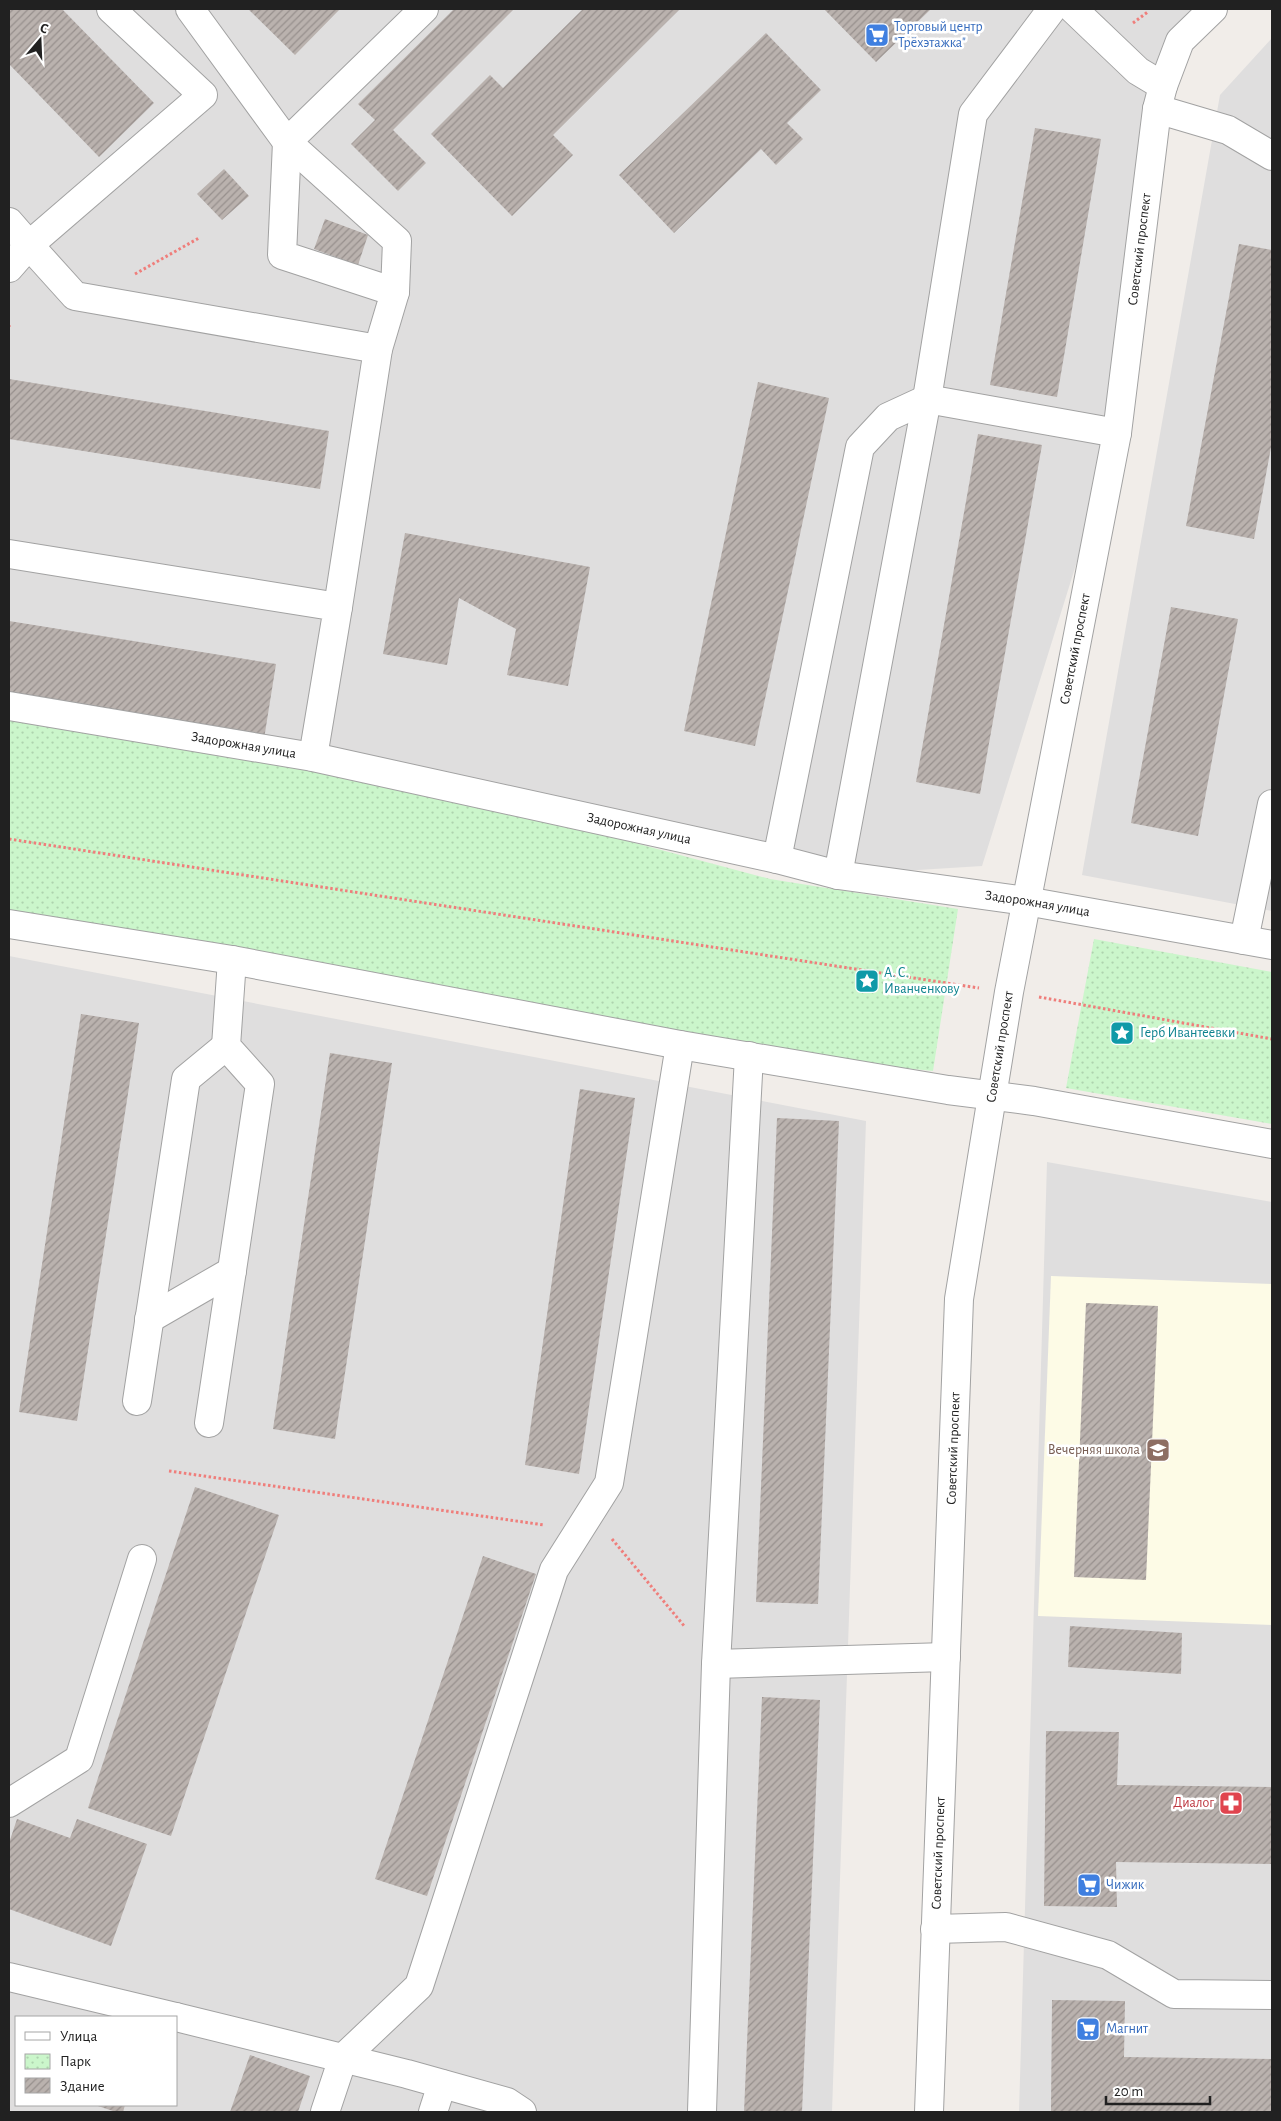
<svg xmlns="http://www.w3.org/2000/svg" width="1281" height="2121" font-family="'Alegreya Sans',sans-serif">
	<defs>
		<pattern id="park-dots" width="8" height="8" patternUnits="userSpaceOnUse" patternTransform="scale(1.25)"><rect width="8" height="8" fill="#cbf6cb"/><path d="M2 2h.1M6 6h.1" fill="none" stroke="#aed3ae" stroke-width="1.8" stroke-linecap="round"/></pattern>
		<pattern id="building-hatch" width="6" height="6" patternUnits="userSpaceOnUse" patternTransform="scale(1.25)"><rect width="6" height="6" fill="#bab2ae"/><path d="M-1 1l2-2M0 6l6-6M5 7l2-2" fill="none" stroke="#97908d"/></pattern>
	</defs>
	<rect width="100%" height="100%" fill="#f1ede9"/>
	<path fill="#dfdede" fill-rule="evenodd" d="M9,9H1226L1163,86L1117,433L982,866L838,875L9,706Z
		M1272,38V911L1082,875L1220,95Z
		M9,956L866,1121L832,2112H9ZM16,2017H176V2105H16Z
		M1047,1162L1272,1202V2112H1019Z"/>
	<path fill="#fdfbe6" d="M1051,1276L1272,1284V1625L1038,1616Z"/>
	<path fill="url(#park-dots)" d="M9,706L313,757L770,879L958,909L933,1071L680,1045L9,931Z
		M1094,939L1272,972V1124L1066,1088Z"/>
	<path fill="url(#building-hatch)" d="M9,9H62L154,103L99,157L9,64Z
		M248,9H340L295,55Z
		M454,9H514L393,130L426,163L398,191L351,144L375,120L358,104Z
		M583,9H680L553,135L573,155L512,216L431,134L490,75L503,88Z
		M824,9H931L876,62Z
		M766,33L821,90L787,123L803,139L776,165L761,149L674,233L619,175Z
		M1035,128L1101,139L1057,397L990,385Z
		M224,169L249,196L222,220L197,194Z
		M325,219L368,235L358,265L314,249Z
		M1239,244L1272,250V442L1254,539L1186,526Z
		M9,379L329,431L320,489L9,439Z
		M758,382L829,398L755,746L684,731Z
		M978,434L1042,445L980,794L916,782Z
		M405,533L590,567L568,686L507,675L516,629L459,598L447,665L383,654Z
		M1171,607L1238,619L1198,836L1131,823Z
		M9,621L276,664L264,739L9,698Z
		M81,1014L139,1023L77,1421L19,1412Z
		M330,1053L392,1063L335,1439L273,1429Z
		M580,1089L635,1098L579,1474L525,1465Z
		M777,1118L839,1121L818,1604L756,1602Z
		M1086,1303L1158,1306L1146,1580L1074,1577Z
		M195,1487L279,1515L171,1836L88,1808Z
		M483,1556L536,1574L427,1896L375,1879Z
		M1070,1626L1182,1633L1181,1674L1068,1667Z
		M762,1697L820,1700L802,2112H744Z
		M1046,1731L1119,1732L1117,1785L1272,1787V1864L1116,1862L1117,1907L1044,1906Z
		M17,1819L70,1838L77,1819L147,1844L111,1946L9,1909V1843Z
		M1052,2000L1125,2001L1124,2057L1272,2059V2112H1051Z
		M250,2055L310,2076L298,2112H230Z
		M95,2105H125L123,2112H116Z"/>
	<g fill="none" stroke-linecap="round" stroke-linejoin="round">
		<g stroke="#a2a2a2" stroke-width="30">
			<g id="minor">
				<path d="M111,9L203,95L29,245L75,296L378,349"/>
				<path d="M190,9L287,142L424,9"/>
				<path d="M1073,9L1138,71L1163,86"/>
				<path d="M1157,109L1228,130L1272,156"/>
				<path d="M287,142L282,255L395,292L378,349L338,607"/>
				<path d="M287,142L397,241L395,292"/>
				<path d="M9,222L29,245L9,268"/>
				<path d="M9,554L338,607L313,757"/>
				<path id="s1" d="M9,706L313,757L777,859L838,875L1026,901L1272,945"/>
				<path d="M777,859L860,447L888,417L927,399L1117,433"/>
				<path d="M838,875L927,399L973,114L1052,9"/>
				<path d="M9,924L232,960L680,1045L948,1090L1034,1101L1272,1144"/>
				<path d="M1244,940L1272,804"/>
				<path d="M149,1319L232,1271"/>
				<path d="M137,1401L186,1079L226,1046"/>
				<path d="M209,1423L260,1084L226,1046L232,960"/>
				<path d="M716,1664L946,1657"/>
				<path d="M9,1803L79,1759L142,1559"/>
				<path d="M935,1929L1006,1927L1108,1955L1174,1994L1272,1995"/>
				<path d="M9,1977L176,2017"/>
				<path d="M176,2017L407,2074L507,2102L522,2112"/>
				<path d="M325,2112L343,2058L419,1986L554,1570L609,1483L680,1045"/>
				<path d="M433,2112L442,2084"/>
				<path d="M702,2112L716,1664L749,1056"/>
				<path id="s2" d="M929,2112L959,1299L1009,992L1117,433L1157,109L1163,86L1180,41L1213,9"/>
			</g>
		</g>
		<path stroke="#ef7e7b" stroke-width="3" stroke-dasharray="2.5 2.5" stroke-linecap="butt" d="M1133,23L1149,11
			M135,274L199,238
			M9,326L10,325
			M9,839L979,988
			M1039,997L1272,1039
			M169,1471L544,1525
			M612,1539L685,1627"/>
		<use href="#minor" stroke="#fff" stroke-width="28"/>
	</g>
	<defs>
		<g id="supermarket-square" transform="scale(1.25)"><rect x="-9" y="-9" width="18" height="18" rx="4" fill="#3f7fe0" stroke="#fff"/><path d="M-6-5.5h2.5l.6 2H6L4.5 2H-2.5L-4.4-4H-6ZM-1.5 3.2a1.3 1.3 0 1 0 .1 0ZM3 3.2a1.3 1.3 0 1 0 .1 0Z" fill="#fff"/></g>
		<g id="sight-square" transform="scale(1.25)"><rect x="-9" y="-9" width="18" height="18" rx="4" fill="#0f9aa8" stroke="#fff"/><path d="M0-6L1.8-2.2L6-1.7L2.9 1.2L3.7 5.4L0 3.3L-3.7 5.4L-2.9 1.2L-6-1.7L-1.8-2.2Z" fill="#fff"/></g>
		<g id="school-square" transform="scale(1.25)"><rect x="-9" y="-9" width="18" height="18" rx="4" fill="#8d6e63" stroke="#fff"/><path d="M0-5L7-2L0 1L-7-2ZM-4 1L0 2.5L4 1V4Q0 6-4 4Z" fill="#fff"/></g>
		<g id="pharmacy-square" transform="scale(1.25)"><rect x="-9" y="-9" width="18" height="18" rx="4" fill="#e0444e" stroke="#fff"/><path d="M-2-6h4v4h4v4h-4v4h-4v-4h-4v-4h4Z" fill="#fff"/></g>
	</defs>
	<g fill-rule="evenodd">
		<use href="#supermarket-square" x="877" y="35"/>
		<use href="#sight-square" x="867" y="981"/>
		<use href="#sight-square" x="1122" y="1033"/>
		<use href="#school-square" x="1158" y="1450"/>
		<use href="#pharmacy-square" x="1231" y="1803"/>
		<use href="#supermarket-square" x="1089" y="1885"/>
		<use href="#supermarket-square" x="1088" y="2029"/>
	</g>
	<g text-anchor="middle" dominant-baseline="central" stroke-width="5" stroke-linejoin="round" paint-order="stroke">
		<g font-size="14" fill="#366cbe" stroke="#fff" text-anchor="start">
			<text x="894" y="27">Торговый центр<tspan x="894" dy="16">"Трёхэтажка"</tspan></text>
			<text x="1106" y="1885">Чижик</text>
			<text x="1106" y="2029">Магнит</text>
		</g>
		<g font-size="14" fill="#212121" stroke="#fff">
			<text stroke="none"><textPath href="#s2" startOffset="1879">Советский проспект</textPath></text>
			<text stroke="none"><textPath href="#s2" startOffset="1474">Советский проспект</textPath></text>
			<text stroke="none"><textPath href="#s1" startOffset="238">Задорожная улица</textPath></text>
			<text stroke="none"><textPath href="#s1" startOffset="642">Задорожная улица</textPath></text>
			<text stroke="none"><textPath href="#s1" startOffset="1048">Задорожная улица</textPath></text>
			<text stroke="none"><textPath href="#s2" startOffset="1069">Советский проспект</textPath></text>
			<text stroke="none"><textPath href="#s2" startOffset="664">Советский проспект</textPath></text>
			<text stroke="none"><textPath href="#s2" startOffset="259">Советский проспект</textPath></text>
		</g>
		<g font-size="14" fill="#0d838f" stroke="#fff" text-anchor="start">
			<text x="884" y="973">А. С.<tspan x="884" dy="16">Иванченкову</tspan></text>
			<text x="1140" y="1033">Герб Ивантеевки</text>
		</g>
		<g font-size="14" fill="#785e54" stroke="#fff" text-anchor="end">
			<text x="1140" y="1450">Вечерняя школа</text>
		</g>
		<g font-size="14" fill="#be3a42" stroke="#fff" text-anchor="end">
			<text x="1214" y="1803">Диалог</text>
		</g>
	</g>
	<rect width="1281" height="2121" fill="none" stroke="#212121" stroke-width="20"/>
	<rect x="15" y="2016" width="162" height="90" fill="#ffffff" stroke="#a6a6a6"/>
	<rect x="25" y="2032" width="25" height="8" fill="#ffffff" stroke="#a6a6a6"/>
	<text x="60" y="2041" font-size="15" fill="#212121">Улица</text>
	<rect x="25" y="2054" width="25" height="15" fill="url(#park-dots)" stroke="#a6a6a6"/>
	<text x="60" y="2066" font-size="15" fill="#212121">Парк</text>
	<rect x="25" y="2078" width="25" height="15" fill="url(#building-hatch)" stroke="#a6a6a6"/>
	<text x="60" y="2091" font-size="15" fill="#212121">Здание</text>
	<g transform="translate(40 40) rotate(19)" stroke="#ffffff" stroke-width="4" paint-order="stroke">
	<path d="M0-4L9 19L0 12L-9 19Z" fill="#212121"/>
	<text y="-8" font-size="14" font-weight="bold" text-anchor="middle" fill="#212121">С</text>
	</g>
	<path d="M1106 2096v8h104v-8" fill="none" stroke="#212121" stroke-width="2.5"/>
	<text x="1114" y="2096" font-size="15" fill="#212121" stroke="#ffffff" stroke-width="4" paint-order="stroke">20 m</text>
</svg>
